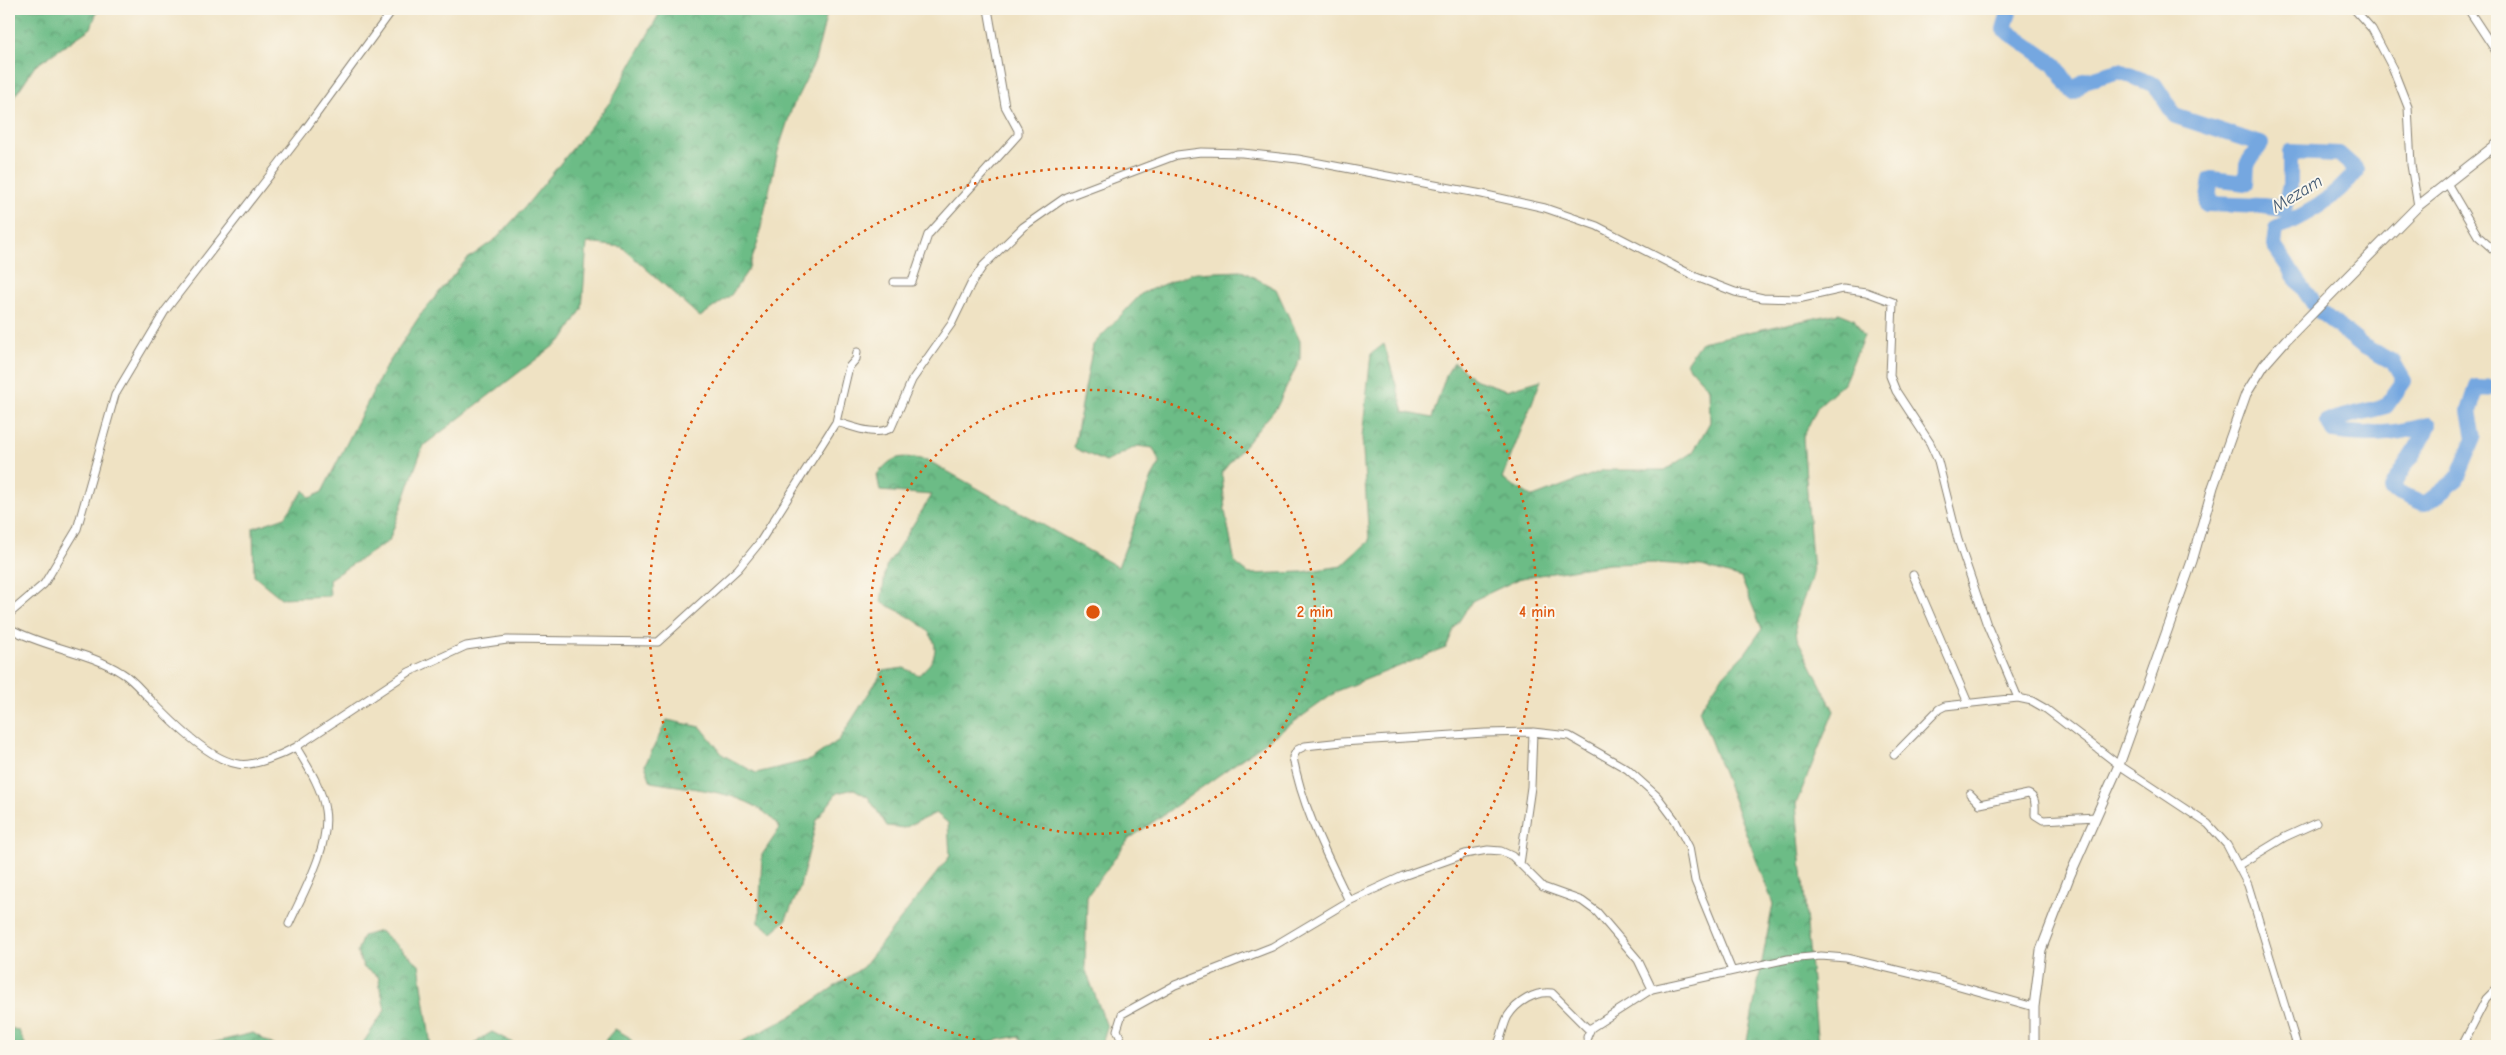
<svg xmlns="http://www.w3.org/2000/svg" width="2506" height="1055" font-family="'Comic Neue',sans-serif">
	<defs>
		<pattern id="forest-crowns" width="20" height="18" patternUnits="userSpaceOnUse" patternTransform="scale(1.25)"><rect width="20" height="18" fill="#6cbc86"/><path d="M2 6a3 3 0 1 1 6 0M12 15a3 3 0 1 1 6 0" fill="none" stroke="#58986d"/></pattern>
	</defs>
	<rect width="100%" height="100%" fill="#fbf7ec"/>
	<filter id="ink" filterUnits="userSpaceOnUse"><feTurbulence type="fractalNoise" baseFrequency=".02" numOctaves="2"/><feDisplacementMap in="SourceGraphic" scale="10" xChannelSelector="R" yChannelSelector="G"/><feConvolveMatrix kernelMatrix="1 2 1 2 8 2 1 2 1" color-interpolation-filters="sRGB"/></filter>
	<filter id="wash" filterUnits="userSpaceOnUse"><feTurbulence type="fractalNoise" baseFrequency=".0096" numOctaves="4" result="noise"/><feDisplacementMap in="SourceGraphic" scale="20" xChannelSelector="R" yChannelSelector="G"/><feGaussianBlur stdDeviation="1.12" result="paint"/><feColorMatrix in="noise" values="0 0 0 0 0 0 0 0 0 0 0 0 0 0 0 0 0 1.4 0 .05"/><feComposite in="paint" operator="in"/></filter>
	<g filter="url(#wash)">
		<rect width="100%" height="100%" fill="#efe2c3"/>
		<path fill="url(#forest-crowns)" stroke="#446c51" d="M9,9H98L91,28L35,66L9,105Z
			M662,9H828L815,61L792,108L778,151L757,245L748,270L731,295L700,317L622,247L587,243L582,309L564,338L423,446L389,541L329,579L330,596L281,598L254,576L253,528L285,517L304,490L310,498L322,492L384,370L421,314L466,260L497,238L525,207L611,101Z
			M1242,271L1276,289L1300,341V359L1277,407L1222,472L1225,511L1235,563L1249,574L1303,572L1342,566L1369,541L1362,437L1371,354L1384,344L1404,412L1432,418L1446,375L1454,362L1474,379L1507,390L1541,380L1502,479L1533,497L1604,470H1665L1693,452L1710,422L1709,389L1686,363L1701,342L1839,313L1854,319L1864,336L1844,383L1818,406L1803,437L1813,574L1795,621L1797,638L1834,711L1796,804L1818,1046H1746L1773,904L1699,710L1721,678L1746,652L1762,629L1741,578L1702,566L1656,563L1609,564L1521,578L1472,601L1454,629L1446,648L1339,690L1129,839L1087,896L1085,968L1107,1027L1101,1046H1024L1019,1036L966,1046H733L790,1017L863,967L950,856L948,823L936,813L904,828L887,826L868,797L854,789L837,793L817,820L799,890L785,921L772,932L759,923L762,855L780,828C753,790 695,790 651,782L645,765L667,720L701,727L723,755L756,773L810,760L839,740L883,671L904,668L919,675C923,670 930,665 932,660C947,630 901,613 881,602L886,567L932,495L880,491L877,475C894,453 902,456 927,460L1118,567L1152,477L1160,463L1153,448L1137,446L1106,462L1074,448L1093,345L1142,293L1192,273Z
			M380,931L419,964L431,1046H361L385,1010L378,976L364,968L357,952L363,936Z
			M9,1027L19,1031L26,1046H9Z
			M615,1029L629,1037L635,1046H600Z
			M492,1032L519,1046H474L477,1041Z
			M253,1033L275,1046H199Z"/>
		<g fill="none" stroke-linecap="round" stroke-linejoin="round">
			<path stroke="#74a7e0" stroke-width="16" d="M2010,9L2004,29L2055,65L2073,92L2084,81L2119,71L2155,85L2175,116L2261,144L2247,164L2246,183L2211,179L2207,204L2263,206L2284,209L2290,186V152L2339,154L2357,170C2334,200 2310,212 2276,229L2274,246L2318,310L2363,346L2393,362L2404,381L2386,406L2328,421L2333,431C2366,437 2396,434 2429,425C2419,449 2402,466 2391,489L2425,504L2457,479L2474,438L2469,411L2477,387L2497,388"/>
		</g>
	</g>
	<g filter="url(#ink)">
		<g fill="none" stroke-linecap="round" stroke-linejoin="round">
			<g stroke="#867f70" stroke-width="9">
				<path id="minor" d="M2354,9L2372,29L2393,69L2408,107L2411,165L2418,206
					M2468,9L2497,53
					M2447,183L2478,236L2497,253
					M894,282H912L928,235L1018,135V130L1005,106L988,9
					M836,422C852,426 875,437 891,428L912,380L952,323L971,284L983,266L1023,227L1066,197L1177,155L1201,152L1242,153L1298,159L1482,194L1545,208L1597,226L1696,277L1735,292L1763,298L1798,299L1843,289L1866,292L1893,302L1890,376L1896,391L1930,443L1938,461L1958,540L1987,625L2018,698
					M1913,575L1968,703
					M9,614L44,584L77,529L115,395L165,311L304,131L393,9
					M9,628C45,648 88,651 122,673C134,680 143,693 153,702C172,722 210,760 238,764C254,767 283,754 296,747L409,672L466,646L507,640L658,642L738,569L760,542L836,422L849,367L856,359L857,352
					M1894,755L1939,709L1945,706L2018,698L2032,701L2046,709L2119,765L2208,824L2227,845L2248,885L2297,1046
					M1970,794L1980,804L2028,794C2037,797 2035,808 2035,815L2043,820L2096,817
					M1520,864L1531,787L1533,732
					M2239,865L2285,837L2316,823
					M1349,901C1327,855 1302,808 1293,757L1297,750L1305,746L1342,742L1485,733L1533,732L1569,736L1627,769L1657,796L1675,820L1689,847L1695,881L1732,971
					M289,924C303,893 331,845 325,810C322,788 308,767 296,747
					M1124,1046L1117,1030L1122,1014L1175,985L1272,947L1349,901L1403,876L1465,854L1488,850L1501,851L1512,856L1543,887L1582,901L1597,912L1638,960L1652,989
					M1497,1046C1502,1037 1503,1025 1508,1016C1517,1002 1535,991 1552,993L1587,1028H1591L1652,989L1788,959L1821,956L1846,958L1938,980L2034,1007
					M1588,1046L1587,1037L1591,1028
					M2462,1046L2486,999L2497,988"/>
			</g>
			<g stroke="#867f70" stroke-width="11">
				<path id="tertiary" d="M2034,1046V1007L2041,950L2070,875L2119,765L2192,561L2213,487L2246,394L2264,365L2286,340L2418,206L2497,144"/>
			</g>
			<use href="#minor" stroke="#fff" stroke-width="7"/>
			<use href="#tertiary" stroke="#fff" stroke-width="9"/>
		</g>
	</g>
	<g fill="none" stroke="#de560d" stroke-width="2.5" stroke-dasharray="2.5 5">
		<circle cx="1093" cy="612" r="222"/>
		<path d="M997 1045A444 444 0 1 1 1189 1045"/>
	</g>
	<g text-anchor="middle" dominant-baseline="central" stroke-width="4" stroke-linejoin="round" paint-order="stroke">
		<g font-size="18" font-style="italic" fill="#445b74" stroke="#fbf7ec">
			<text transform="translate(2297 194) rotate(-31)">Mezam</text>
		</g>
	</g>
	<circle cx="1093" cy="612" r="8" fill="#de560d" stroke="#fbf7ec" stroke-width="2.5"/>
	<g font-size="15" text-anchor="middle" font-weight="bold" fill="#de560d" stroke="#fbf7ec" stroke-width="4" stroke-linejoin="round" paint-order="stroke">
		<text x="1315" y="617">2 min</text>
		<text x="1537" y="617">4 min</text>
	</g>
	<rect width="2506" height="1055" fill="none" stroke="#fbf7ec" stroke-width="30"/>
</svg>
